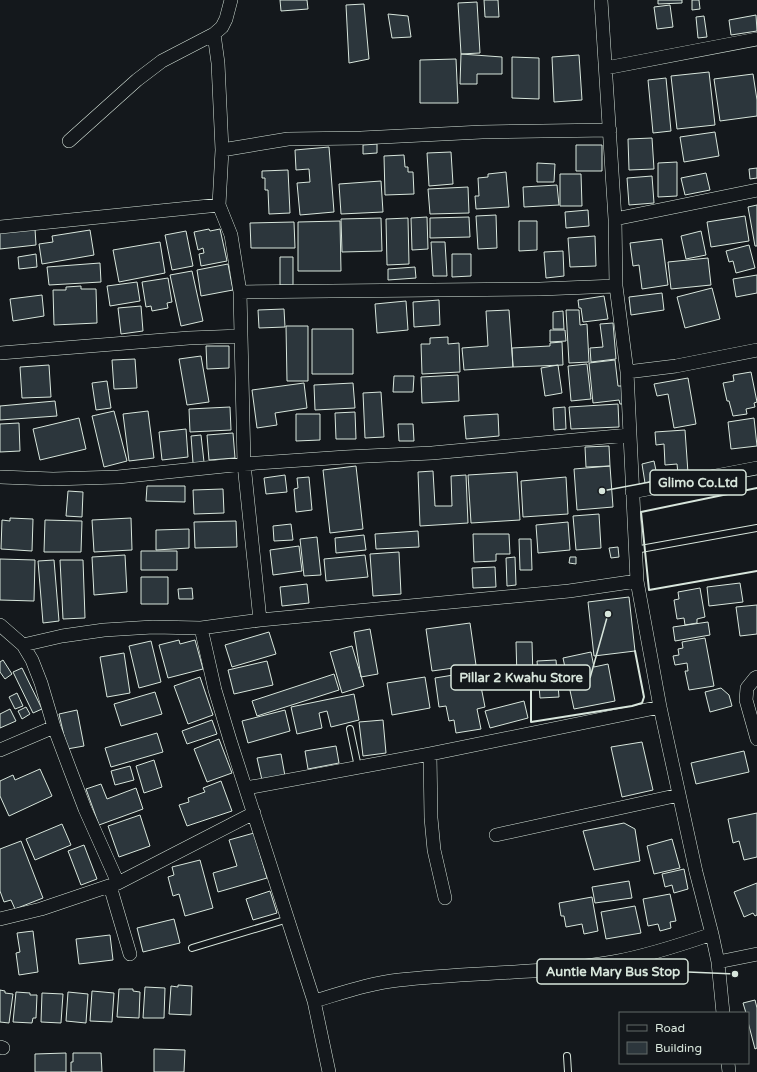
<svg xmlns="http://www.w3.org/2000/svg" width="757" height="1072" font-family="'Varela Round',sans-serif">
	<rect width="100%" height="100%" fill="#14181c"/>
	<path fill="#2c363c" stroke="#d8e6dc" d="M280,0H307L308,9L281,11Z
		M484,0H498L499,17H485Z
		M658,0H682V3L658,4Z
		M692,0H699L700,9L692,10Z
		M477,2L480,53L461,54L458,3Z
		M364,4L369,59L349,63L346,5Z
		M670,5L673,27L657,29L654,7Z
		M388,14L408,16L411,37L392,38Z
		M756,15L757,31L731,35L729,20Z
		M704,16L707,37L698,38L696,17Z
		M461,54L502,57V74H477V84H460Z
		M579,55L582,100L554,102L552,57Z
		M512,57L539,58V99L512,98Z
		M456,59L458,103H420V60Z
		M709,72L715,125L677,129L671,76Z
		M753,74L757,100V116L720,121L714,79Z
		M666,78L671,131L653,133L648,80Z
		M715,132L719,156L684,162L680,137Z
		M652,138L654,169L629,170L628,139Z
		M377,144V153L363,154V145Z
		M576,145H602V171H576Z
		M329,147L334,212L300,215L297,183L310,182L309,169L296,170L295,150Z
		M451,152L453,184L429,186L427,153Z
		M404,155L405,167H408V172H413L414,194L385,195L384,156Z
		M677,162V196L658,197V163Z
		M537,163L555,164L554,182H537Z
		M757,168V178L750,179L749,169Z
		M288,170L290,213L269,214L268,190H265V178H262V171Z
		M506,172L509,207L476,209L475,196H479L478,178L488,177V174Z
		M706,173L710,190L685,195L681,178Z
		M560,174H581L582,206H560Z
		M652,176L654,203L629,205L627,178Z
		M381,181L383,212L341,214L339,184Z
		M557,185L559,205L524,207L523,187Z
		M468,187L469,213L430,214L428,189Z
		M757,205V246H755L748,207Z
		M588,210L589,226L566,228L565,212Z
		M496,215L497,248L478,249L476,216Z
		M745,216L749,241L711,247L707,222Z
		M427,217L428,249L412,250L411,218Z
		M469,217L470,237L430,238V218Z
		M381,218L382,251L342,252L341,219Z
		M408,218L409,264L387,265L386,219Z
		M340,221L341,271H298V222Z
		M519,221H537V250L519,251Z
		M294,222L295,248H251L250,223Z
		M35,229L36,245L0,249V233Z
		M209,229L210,231L220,229L227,261L201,266L199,254L204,253L203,248L198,250L194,232Z
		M90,230L94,255L42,264L39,244L53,242L52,236Z
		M186,231L193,266L172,270L165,235Z
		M701,231L706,255L686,259L681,236Z
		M595,236L596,266L570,267L568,238Z
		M662,239L668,285L642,289L639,265L633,266L630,243Z
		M160,242L165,273L119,282L113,250Z
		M431,242H445L447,276H433Z
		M749,245L755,268L736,273L733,261L729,262L726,251Z
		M563,251L564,276L546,278L544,252Z
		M36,254L37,267L19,269L18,257Z
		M452,254H471V276L452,277Z
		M280,257H293V285H280Z
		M708,258L711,285L671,289L668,262Z
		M100,263L101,282L49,285L47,267Z
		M228,264L233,290L201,296L197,270Z
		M415,267L416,278L388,280V269Z
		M192,271L203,321L181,326L170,275Z
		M757,275V293L736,297L733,279Z
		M168,278L172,302L167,303L168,308L152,311L151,306L146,307L142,282Z
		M137,282L140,301L110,306L107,286Z
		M81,286V289H96L97,323L54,325L53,290H66V287Z
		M712,288L720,319L685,328L677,297Z
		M662,293L664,310L631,315L629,297Z
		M42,295L44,316L13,321L10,299Z
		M604,296L608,319L583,322L581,308H579L578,300Z
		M439,300L440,325L414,327L413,302Z
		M406,301L408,330L377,333L375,304Z
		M141,306L143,331L121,334L118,308Z
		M284,309L285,327L259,328L258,310Z
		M509,310L513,367L464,370L462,348L488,346L486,311Z
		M566,310H579L580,325L587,324L589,362L569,363Z
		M563,311L564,329H553V312Z
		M613,323L616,359L591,362L590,348L603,347L600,324Z
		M286,326H308V381H287Z
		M312,329H353V374H312Z
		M550,330H565L566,341L550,342Z
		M448,337V344L459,343L460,372L422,374L421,344H430V338Z
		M562,342L563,365L513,367L512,348L550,346V343Z
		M206,346H229V368L207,369Z
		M201,356L209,402L187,405L179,359Z
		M135,359L137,388L114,389L112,360Z
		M615,360L618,386H622L624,404H620L619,400L593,403L589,363Z
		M587,364L591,399L571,401L568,366Z
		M49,365L51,397L22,398L20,367Z
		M558,365L562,393L545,396L541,368Z
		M751,372L757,402L754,403L755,407L746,409L747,414L733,416L729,401H727L723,383L734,381L733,375Z
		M458,375L459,401L422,403L421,377Z
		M394,376H414L413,392H393Z
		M688,378L696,424L674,428L668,394L657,396L654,384Z
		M107,381L111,408L96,410L92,383Z
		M304,383L307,408L275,413L277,425L257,428L252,390Z
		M353,383L355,408L315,410L314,385Z
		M381,392L384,437L365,438L363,393Z
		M55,401L57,416L0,420V406Z
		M618,404L619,427L571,429L569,407Z
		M230,407L231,430L190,432L189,409Z
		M565,407L566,429L554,430L553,408Z
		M114,411L127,461L104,467L92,416Z
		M148,411L154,458L129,461L123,414Z
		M355,412L356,439H336L335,413Z
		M296,414H320V440L296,441Z
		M498,414L499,436L466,439L464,416Z
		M79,418L86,449L40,460L33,429Z
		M754,418L757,446L731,449L728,422Z
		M19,423L20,451L0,452V424Z
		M398,424H413L414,441H399Z
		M186,429L188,457L162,460L159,432Z
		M685,430L688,473L678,474L677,464L665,465L664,444L656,445L655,432Z
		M233,433L235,458L209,460L207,435Z
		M201,435L204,462L193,463L191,436Z
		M609,446L610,466L586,467L585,447Z
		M654,461L658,480L645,483L642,464Z
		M356,466L363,529L330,533L323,470Z
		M610,466L613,507L577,510L574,469Z
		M433,471L435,506H452L451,476L466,475L468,523L420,526L418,472Z
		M517,472L520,520L471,523L468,475Z
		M285,475L287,492L266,494L264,478Z
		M309,477L312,510L296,512L294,489L298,488L297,478Z
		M566,477L568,514L523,517L521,481Z
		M147,486H185V502L146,501Z
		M223,489L224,513L194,514L193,490Z
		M68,491L83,492L82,517L66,516Z
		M599,514L601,548L576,550L573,516Z
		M10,518L33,519L32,551L1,549L2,520L10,521Z
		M131,518L132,550L94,552L92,520Z
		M45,520L82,521L81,552H44Z
		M236,521L237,547L195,548L194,522Z
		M568,522L570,550L538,553L536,525Z
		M291,524L293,540L274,541L273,526Z
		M189,529V548L156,550V530Z
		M418,531L419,547L376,549L375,534Z
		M473,534H509L510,554H496V561L474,562Z
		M364,535L366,550L336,553L335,538Z
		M317,537L321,575L304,576L300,539Z
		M519,539H531L532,570H520Z
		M299,546L302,571L273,575L270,550Z
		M618,547L619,557L611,558L609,548Z
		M141,551H177V570H141Z
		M399,552L401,594L373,596L370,554Z
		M125,555L127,592L94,595L92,557Z
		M365,555L368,577L326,581L324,559Z
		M515,557L516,585L507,586L506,558Z
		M570,557H576V564L569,563Z
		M0,559L35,560L34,601L0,600Z
		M54,560L59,621L43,623L38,561Z
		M60,560H83L85,618L63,619Z
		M495,567L496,587L473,588L472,568Z
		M141,577H168V604H141Z
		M740,583L743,602L709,606L707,587Z
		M307,584L309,603L282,606L280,587Z
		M192,588L193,599H179L178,589Z
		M700,588L705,617L697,619V623L685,625L684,618L677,619L674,600L679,599L678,592Z
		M629,597L635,651L594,656L588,602Z
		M757,605V634L740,636L736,607Z
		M708,622L710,635L675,641L673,627Z
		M470,623L476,665L432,671L426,629Z
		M370,629L378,674L361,677L354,632Z
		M269,632L276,654L232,667L225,645Z
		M705,638L714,686L689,690L685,671H688L687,663L675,665L673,656L679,655L678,649L683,648L682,642Z
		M179,640L180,644L195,640L203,669L168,678L159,645Z
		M151,641L161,682L139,688L129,646Z
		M516,642H532L533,677L517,678Z
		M352,646L364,686L342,693L330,652Z
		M591,652L594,667L608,664L615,701L574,709L563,658Z
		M124,653L130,693L107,697L100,657Z
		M3,660L12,674L5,679L0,672V662Z
		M556,660L559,697L540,698L537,661Z
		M267,661L273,685L234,694L228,670Z
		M22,668L42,709L33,713L13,672Z
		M478,671L485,707L477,709L481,729L456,733L454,720L449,721L446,706L439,707L435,678Z
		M334,674L339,690L257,716L252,701Z
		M200,677L213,715L188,724L174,686Z
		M425,677L430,708L392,715L387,683Z
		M721,688L729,695L732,706L710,712L705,692Z
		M155,692L162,714L121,726L114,704Z
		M17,693L23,706L15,709L9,697Z
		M354,694L359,720L331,727L327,711L319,713L322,728L297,734L291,707Z
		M524,701L528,718L490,728L485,711Z
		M26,707L30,714L22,719L18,711Z
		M10,709L16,721L0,728V714Z
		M77,710L84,746L67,749L59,714Z
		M285,710L290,731L248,743L242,721Z
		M212,720L217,734L187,744L182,731Z
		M383,720L386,753L363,756L359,722Z
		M157,733L163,752L111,767L105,748Z
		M219,739L232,773L207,782L194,749Z
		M642,742L653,790L622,797L611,747Z
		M336,746L339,763L308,769L305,751Z
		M744,751L749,772L696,784L691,763Z
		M281,754L285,776L262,780L257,758Z
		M154,760L162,787L144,793L136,766Z
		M130,766L134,780L115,785L111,771Z
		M40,769L52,796L9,816L0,796V781L13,775L15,780Z
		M221,781L232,811L187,826L179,805L189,802L188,798L205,792L203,788Z
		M101,784L107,799L136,788L143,809L99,825L86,789Z
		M757,813V857L744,860L739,841L733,843L728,819Z
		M140,815L150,846L119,857L108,826Z
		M624,823L635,829L640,861L594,870L583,831Z
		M62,824L71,845L35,860L26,839Z
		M254,833L267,878L218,892L213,873L237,866L229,840Z
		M672,839L680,868L654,874L647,846Z
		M21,841L43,898L15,909L11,900L4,902L0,891V849Z
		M84,845L97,879L81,885L68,851Z
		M200,860L213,908L185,916L179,894L173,896L168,877L174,875L172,867Z
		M684,869L688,889L674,893L672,885L665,887L662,874Z
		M629,881L632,898L595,903L592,887Z
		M757,883V915L755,916L753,913L744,917L734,892Z
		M270,891L277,913L253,920L246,899Z
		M670,894L676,921L670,922L671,928L660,931L658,924L648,926L643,899Z
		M592,897L598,931L584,934L582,924L566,927L564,916H561L559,903Z
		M635,906L641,933L606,939L601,912Z
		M174,919L180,943L143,952L137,928Z
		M33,931L38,972L19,975L16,953L20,952L17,933Z
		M110,935L113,960L79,964L76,939Z
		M178,985L192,986L191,1015L169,1014L171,986L178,987Z
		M145,987L165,988L164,1018H143Z
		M119,989H133V991L140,992L139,1018L117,1017Z
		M0,990L5,991V993L13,994L9,1023L0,1022Z
		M92,991L114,993L112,1022L90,1021Z
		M16,992L30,993V995H37L36,1018H33L32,1023L13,1022Z
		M68,992L88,994L86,1023L66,1021Z
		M42,993L63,994L61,1023L41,1022Z
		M755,1000L757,1008V1048L755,1049L748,1022V1013H746L743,1003Z
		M154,1049L185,1050L184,1072H154Z
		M66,1053V1072H35V1054Z
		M73,1053H101L102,1072H71V1062H73Z"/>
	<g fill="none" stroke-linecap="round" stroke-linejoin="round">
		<g stroke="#d8e6dc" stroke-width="8">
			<path id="service" d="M635,550L757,528
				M350,729L358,767
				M192,948L288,919
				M567,1056L568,1072"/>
		</g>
		<g stroke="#d8e6dc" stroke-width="14">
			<path id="minor" d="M601,0L615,219L616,286L627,372L637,581L660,707L696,872L712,934L718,962L723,1013
				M214,34L218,63L222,150L219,205L231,235L240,292L244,464L260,620
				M606,68L757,39
				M69,141L137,80L162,61L214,34L222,27L226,19L231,0
				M222,150L288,139L361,138L482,132L610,130
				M615,219L757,190
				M0,227L219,205
				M240,292L540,289L616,286
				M0,353L189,338L241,336
				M627,372L676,366L757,350
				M0,477L53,479L118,477L244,464L346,457L432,453L629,435
				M632,492L757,468
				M0,625L23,645L32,660L41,683L54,727L69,767L85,809L118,883
				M201,628L215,690L230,740L314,1001L329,1072
				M23,645L62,636L104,630L153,627L201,628L260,620L569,591L637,581
				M757,677L755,678L747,688L746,700L757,739
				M0,750L54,727
				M430,754L431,818L434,850L445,898
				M246,788L430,754L660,707
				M496,835L679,795
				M110,886L130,954
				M0,919L41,909L118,883L254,813
				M718,962L757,954
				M314,1001C342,993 370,983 399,980C470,972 543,974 613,962C647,956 680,945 712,934
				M0,1047L3,1048
				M728,1063L729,1072"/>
		</g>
		<use href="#service" stroke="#14181c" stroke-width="6"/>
		<use href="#minor" stroke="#14181c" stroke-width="13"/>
		<path stroke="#d8e6dc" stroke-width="2" d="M757,488L641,512L649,590L757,571
			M531,690V722L632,706L642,703L644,697L635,651"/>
	</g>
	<path fill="none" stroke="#d8e6dc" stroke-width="1.5" d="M602 491L650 482M608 614L590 678M735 974L688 972"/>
	<g fill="#d8e6dc" stroke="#14181c" stroke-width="1.5">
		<circle cx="602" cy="491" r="4"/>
		<circle cx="608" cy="614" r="4"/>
		<circle cx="735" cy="974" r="4"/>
	</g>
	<g fill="#14181c" stroke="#d8e6dc" stroke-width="1.5">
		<rect x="650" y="470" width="96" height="25" rx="4"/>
		<rect x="451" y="665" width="139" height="25" rx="4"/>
		<rect x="537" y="959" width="151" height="25" rx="4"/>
	</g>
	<g font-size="13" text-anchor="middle" font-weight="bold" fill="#d8e6dc">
		<text x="698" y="487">Glimo Co.Ltd</text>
		<text x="521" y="682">Pillar 2 Kwahu Store</text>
		<text x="613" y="976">Auntie Mary Bus Stop</text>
	</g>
	<rect x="619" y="1012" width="130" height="52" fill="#14181c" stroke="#626a69"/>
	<rect x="627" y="1025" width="20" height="6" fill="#14181c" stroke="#626a69"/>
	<text x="655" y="1032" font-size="12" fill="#d8e6dc">Road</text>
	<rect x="627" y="1042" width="20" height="12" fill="#2c363c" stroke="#626a69"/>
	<text x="655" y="1052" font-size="12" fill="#d8e6dc">Building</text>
</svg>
